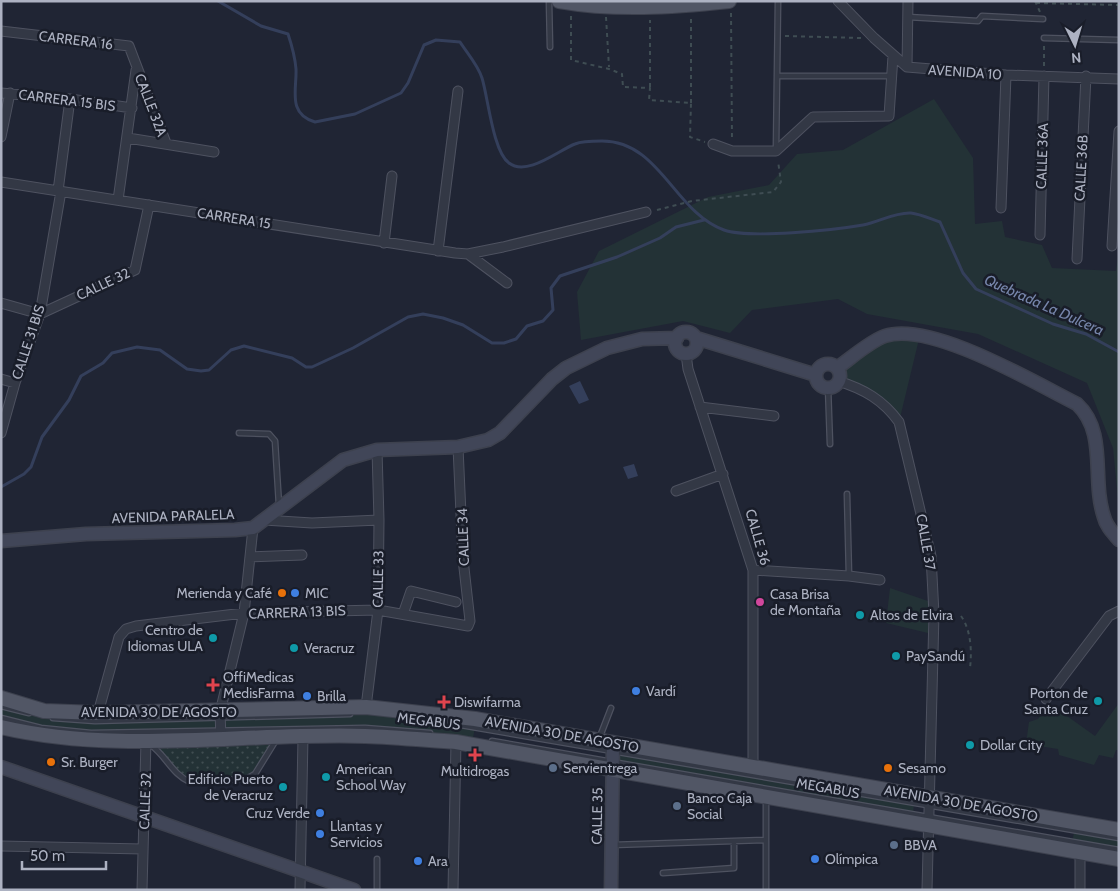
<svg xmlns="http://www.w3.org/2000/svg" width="1120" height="891" font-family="Cabin,sans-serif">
	<defs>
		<pattern id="park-dots" width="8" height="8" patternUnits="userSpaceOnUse" patternTransform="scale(1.25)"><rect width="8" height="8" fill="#233236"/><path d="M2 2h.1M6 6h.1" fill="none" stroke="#404d51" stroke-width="1.8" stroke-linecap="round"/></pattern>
	</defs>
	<rect width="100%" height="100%" fill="#202534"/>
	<path fill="#233236" d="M934,99L973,158L975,224L1002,221L1005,237L1042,245L1052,268L1116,271L1119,250V509L1113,448L1087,383L978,334L867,314L838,299L752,310L730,333L683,321L581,340L577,292L599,251L708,197L769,185L797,154L843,150Z
		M920,335L899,422L890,410L838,381L839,373L884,336Z
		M890,588L928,601V633L886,623Z
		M1119,703V750H1116L1113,758L1099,755L1094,765L1059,755L1058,749L1026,744L1029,722L1038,719L1045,710L1053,716L1060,711L1095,736Z
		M1,706L366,714L475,727L473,738L365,728L91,733L41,728L1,718Z
		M613,750L914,803L913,814L613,762Z
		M1074,832L1119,838V850L1072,844Z"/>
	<path fill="url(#park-dots)" d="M277,738L255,774L246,779L190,782L183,779L146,741Z"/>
	<path fill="#343f5b" d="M580,381L589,400L579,404L569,386Z
		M634,464L638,476L628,479L623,467Z"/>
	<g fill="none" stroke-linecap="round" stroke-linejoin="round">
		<path stroke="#343f5b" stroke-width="3" d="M218,1L261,26L288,34C292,46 295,57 296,69C297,89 287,114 315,122L355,114L401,93L408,83L424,45L436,40L460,42C467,53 478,65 482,78C488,97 493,152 509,163C527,177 559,150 575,144C582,141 594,141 602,141C660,141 674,212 724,230C750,239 834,230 863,225C879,222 895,212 911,213C920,214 931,219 940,222L963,273L976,289L1053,324L1086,334L1119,352
			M1,487L24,474L31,467L42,437L69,400L81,376L103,363L112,353L137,347L160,350L187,369L201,371L209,370L231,350L244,346L292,358L306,367H312L353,348L408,317L423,314L443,318L463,325L492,343H504L516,339L527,326L543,321L553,310L551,288L560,276L617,257L660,238L676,227L704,220"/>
		<g stroke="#4e5260" stroke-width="7">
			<path id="lane" d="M549,1L550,47
				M908,17L978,21L982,16L1043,19
				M1044,38L1119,40
				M777,76H890
				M776,150L778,1
				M828,387L830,444
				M239,433L269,434L275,441L279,505
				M847,494L849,576
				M1,706L29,713
				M1,718L41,728L91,733L365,728L430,733
				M53,718L95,721L350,714
				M455,724L1119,838
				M599,739L611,708
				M492,741L1119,850
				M151,745C166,756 173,775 190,782L246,779L255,774L276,740
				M612,845L766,840
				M377,859V890
				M663,873L734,868V841
				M766,890V799"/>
		</g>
		<g stroke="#4e5260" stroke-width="11">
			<path id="street" d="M838,1L874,38L907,67L1006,75L1119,79
				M1,31L129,46L166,143
				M907,67L908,1
				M1,93L70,99L132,108
				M1,137L10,93
				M128,138L214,152
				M713,144L732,151H776L813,117L889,116L893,56
				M1,182L455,253L468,254L503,247L646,212
				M58,191L70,99
				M118,200L136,70
				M1001,208L1006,75
				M1040,235L1044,76
				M384,243L392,176
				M1112,246L1119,131
				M438,251L458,91
				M468,254L507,283
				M1077,259L1086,76
				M1,303L40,314L135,270L149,205
				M686,354L688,369L753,570V766
				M1,379L15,383
				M838,381C864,389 883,400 899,422L931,556L934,614L927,890
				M700,407L774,416
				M1,433L15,383L40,314L61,191
				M676,491L723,474
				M264,520L312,523L379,520
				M250,557L302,555
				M753,570L849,576L880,580
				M403,614L411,591L456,602
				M1046,699L1109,616L1119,611
				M366,707L378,610L379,520L377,450
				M98,713L119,637L126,629L136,626L244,613L378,610L468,626L470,621L463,559L458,447
				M221,739L220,712L244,613L253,528
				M1,846L143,849
				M142,890L146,741
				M300,890L303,737
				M453,890L456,742
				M1080,890V853"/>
		</g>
		<g stroke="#3d414e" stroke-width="15">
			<path id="secondary" d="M675 343a11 11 0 1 1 22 0a11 11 0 1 1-22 0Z
				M696,338L816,375
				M816 376a12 12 0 1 1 24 0a12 12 0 1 1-24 0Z
				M837,368C850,359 870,341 885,336C931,321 1033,382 1077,404C1108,433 1091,479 1104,517C1106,526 1113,533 1119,540
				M1,541L86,534L235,530L253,528L343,460L377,450L458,447L488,440L500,433L552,379L566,368L607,348L642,339L677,338
				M1,767L354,890
				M611,890L613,744"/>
		</g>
		<g stroke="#3d414e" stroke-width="16">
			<path id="primary" d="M559,1C616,11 672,7 729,1
				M1,698L44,711L98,713L366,707L475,719L1119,830
				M1,727C121,755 244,732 365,736C395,737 426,740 456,742L1119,859"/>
		</g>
		<path stroke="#3f4d53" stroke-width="2" stroke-dasharray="4 4" stroke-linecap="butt" d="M1035,1L1040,12
			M1036,3L1119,5
			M731,13L732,141
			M571,16V60L609,69L622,74L623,87L650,88L649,100L691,103L690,137L705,142
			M606,17L609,67
			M785,36L861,38
			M1044,46V66
			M650,87V20
			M691,103V16
			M657,210L692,201L773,192L781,182L778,161
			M961,616C971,630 972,651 970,668"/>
		<use href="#lane" stroke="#333845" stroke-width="4.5"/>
		<use href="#street" stroke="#333845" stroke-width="9"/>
		<use href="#secondary" stroke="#414658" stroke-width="12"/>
		<use href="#primary" stroke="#515665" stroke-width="14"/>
	</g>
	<g fill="#e8710a" stroke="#191d29" stroke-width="2">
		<circle cx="282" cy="593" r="5"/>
		<circle cx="51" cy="762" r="5"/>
		<circle cx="888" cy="768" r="5"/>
	</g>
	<g fill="#3f7fe0" stroke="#191d29" stroke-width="2">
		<circle cx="295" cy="593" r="5"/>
		<circle cx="636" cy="691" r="5"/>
		<circle cx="307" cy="696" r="5"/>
		<circle cx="320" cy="813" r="5"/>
		<circle cx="320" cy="834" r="5"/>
		<circle cx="815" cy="859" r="5"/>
		<circle cx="418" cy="861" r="5"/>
	</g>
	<circle fill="#d1479c" stroke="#191d29" stroke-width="2" cx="760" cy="602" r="5"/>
	<g fill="#0f9aa8" stroke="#191d29" stroke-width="2">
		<circle cx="860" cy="615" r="5"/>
		<circle cx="213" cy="638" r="5"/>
		<circle cx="294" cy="648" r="5"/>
		<circle cx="896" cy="656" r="5"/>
		<circle cx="1098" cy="701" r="5"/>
		<circle cx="970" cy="745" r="5"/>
		<circle cx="326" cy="777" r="5"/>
		<circle cx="283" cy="787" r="5"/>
	</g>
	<g fill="#e0444e" stroke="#191d29" stroke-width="2">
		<path d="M210.5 677.5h5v5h5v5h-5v5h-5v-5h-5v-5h5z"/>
		<path d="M441.5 694.5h5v5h5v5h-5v5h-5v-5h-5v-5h5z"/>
		<path d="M472.5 747.5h5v5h5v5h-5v5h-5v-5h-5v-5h5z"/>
	</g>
	<g fill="#5c6f8a" stroke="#191d29" stroke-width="2">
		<circle cx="553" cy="768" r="5"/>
		<circle cx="677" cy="806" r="5"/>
		<circle cx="894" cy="845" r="5"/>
	</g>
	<g text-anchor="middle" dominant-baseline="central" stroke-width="5" stroke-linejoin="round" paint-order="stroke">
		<g font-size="14" fill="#adb2c2" stroke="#191d29">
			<text transform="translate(76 40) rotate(7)">CARRERA 16</text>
			<text transform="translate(965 72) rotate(4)">AVENIDA 10</text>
			<text transform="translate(67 100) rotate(7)">CARRERA 15 BIS</text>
			<text transform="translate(151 105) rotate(69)">CALLE 32A</text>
			<text transform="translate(1042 156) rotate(-88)">CALLE 36A</text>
			<text transform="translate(1081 168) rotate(-87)">CALLE 36B</text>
			<text transform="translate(234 218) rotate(9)">CARRERA 15</text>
			<text transform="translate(103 284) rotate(-25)">CALLE 32</text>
			<text transform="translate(28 342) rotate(-72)">CALLE 31 BIS</text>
			<text transform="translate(173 516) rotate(-2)">AVENIDA PARALELA</text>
			<text transform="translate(463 537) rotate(-92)">CALLE 34</text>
			<text transform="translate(758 537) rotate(74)">CALLE 36</text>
			<text transform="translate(926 542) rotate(80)">CALLE 37</text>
			<text transform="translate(378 579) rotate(-89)">CALLE 33</text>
			<text transform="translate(297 612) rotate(-2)">CARRERA 13 BIS</text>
			<text x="159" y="712">AVENIDA 30 DE AGOSTO</text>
			<text transform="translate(429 721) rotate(7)">MEGABUS</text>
			<text transform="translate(562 734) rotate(10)">AVENIDA 30 DE AGOSTO</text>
			<text transform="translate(828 788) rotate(10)">MEGABUS</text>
			<text transform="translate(145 801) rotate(-88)">CALLE 32</text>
			<text transform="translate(961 803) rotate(10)">AVENIDA 30 DE AGOSTO</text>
			<text transform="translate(597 816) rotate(-89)">CALLE 35</text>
		</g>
		<g font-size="14" fill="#adb2c2" stroke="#191d29" text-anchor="start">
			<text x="272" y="593" text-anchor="end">Merienda y Café</text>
			<text x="305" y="593">MIC</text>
			<text x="770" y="594">Casa Brisa<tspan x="770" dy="16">de Montaña</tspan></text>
			<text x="870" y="615">Altos de Elvira</text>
			<text x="203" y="630" text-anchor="end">Centro de<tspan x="203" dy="16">Idiomas ULA</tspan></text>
			<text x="304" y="648">Veracruz</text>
			<text x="906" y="656">PaySandú</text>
			<text x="223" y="677">OffiMedicas<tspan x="223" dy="16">MedisFarma</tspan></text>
			<text x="646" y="691">Vardí</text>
			<text x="1088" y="693" text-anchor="end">Porton de<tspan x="1088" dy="16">Santa Cruz</tspan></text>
			<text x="317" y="696">Brilla</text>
			<text x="454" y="702">Diswifarma</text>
			<text x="980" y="745">Dollar City</text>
			<text x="61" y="762">Sr. Burger</text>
			<text x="563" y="768">Servientrega</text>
			<text x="898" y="768">Sesamo</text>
			<text x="336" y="769">American<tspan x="336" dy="16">School Way</tspan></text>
			<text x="475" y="771" text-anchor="middle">Multidrogas</text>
			<text x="273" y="779" text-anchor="end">Edificio Puerto<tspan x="273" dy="16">de Veracruz</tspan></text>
			<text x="687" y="798">Banco Caja<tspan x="687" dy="16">Social</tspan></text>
			<text x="310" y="813" text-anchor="end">Cruz Verde</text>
			<text x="330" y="826">Llantas y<tspan x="330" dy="16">Servicios</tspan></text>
			<text x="904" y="845">BBVA</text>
			<text x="825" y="859">Olímpica</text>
			<text x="428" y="861">Ara</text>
		</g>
		<g font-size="15" font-style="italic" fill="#7685aa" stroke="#191d29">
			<text transform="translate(1044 305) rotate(24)">Quebrada La Dulcera</text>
		</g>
	</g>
	<rect width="1120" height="891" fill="none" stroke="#adb2c2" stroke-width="5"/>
	<g transform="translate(1075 45) rotate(175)" stroke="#191d29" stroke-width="4" paint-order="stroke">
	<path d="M0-4L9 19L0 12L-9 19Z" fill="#adb2c2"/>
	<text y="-8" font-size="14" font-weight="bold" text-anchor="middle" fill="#adb2c2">N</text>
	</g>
	<path d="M22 861v8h84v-8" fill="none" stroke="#adb2c2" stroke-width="2.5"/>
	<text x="30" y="861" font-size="15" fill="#adb2c2" stroke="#191d29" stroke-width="4" paint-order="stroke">50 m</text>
</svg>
